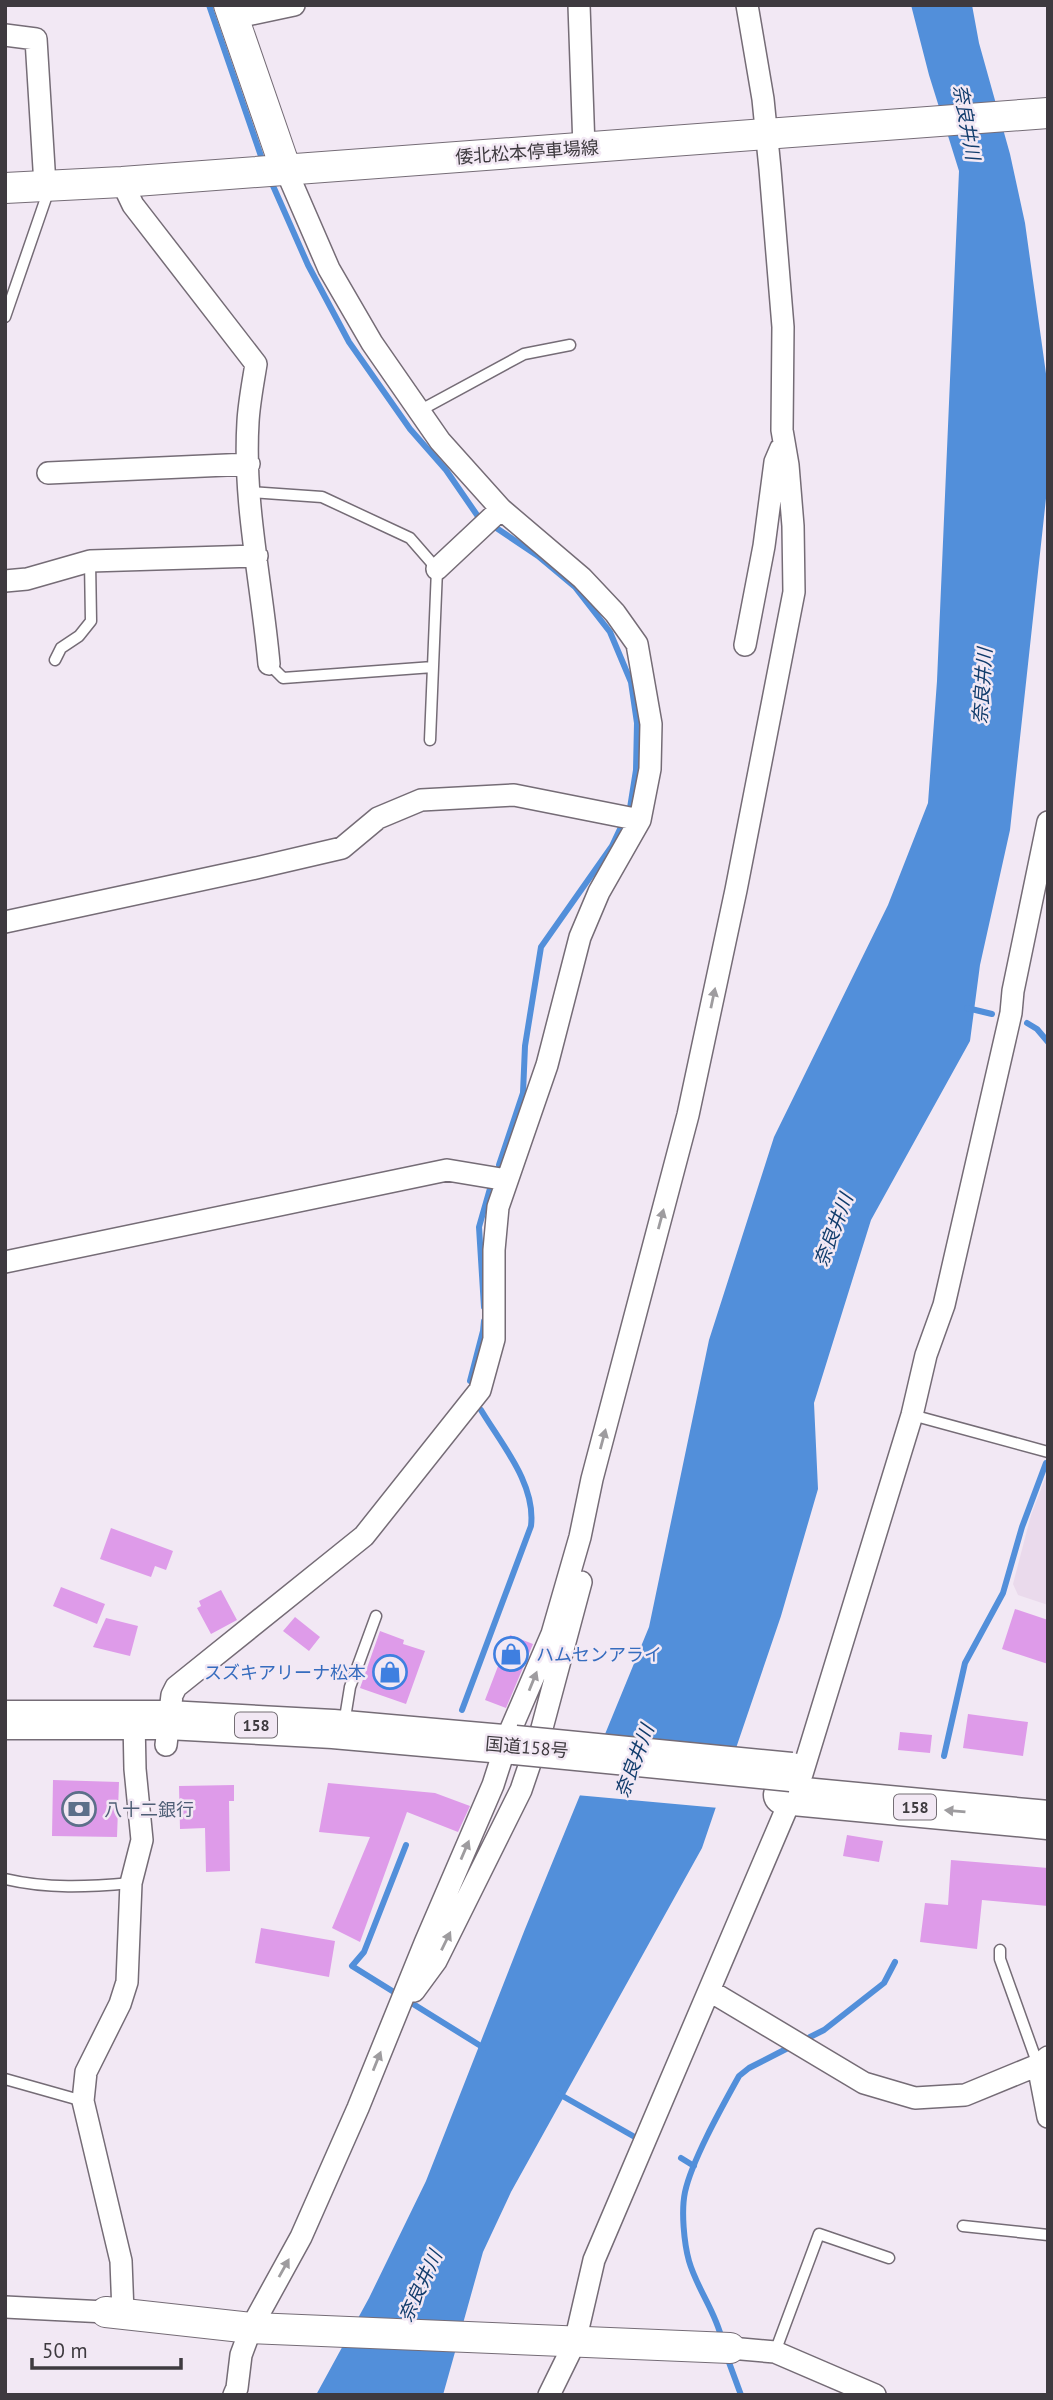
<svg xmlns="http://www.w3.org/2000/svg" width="1053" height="2400" font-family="'PT Sans','Noto Sans JP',sans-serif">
	<rect width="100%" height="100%" fill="#f2e8f4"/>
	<path fill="#eadaec" d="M1048,1471V1605L1018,1595L1013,1584L1031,1515Z"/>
	<path fill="#528fda" d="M911,5H972L979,43L1010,154L1025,223L1048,388V480L1010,830L980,965L970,1041L871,1220L814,1403L818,1489L781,1616L702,1848L511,2192L483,2252L443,2395H316L369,2298L426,2181L525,1929L649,1627L709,1340L774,1137L888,905L928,803L937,681L959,171L929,75Z"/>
	<path fill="#f2e8f4" d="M601,1734L740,1748L719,1808L576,1795Z"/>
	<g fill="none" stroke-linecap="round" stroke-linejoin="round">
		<path stroke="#528fda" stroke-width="6" d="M209,5L263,162
			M270,179L308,265L349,342L410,429L446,470L477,515L538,556L575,587L610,632L631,682L637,723L636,770L630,808L612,846L541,947L525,1046L523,1093L499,1165
			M967,1008L992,1014
			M1027,1023L1037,1029L1048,1042
			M484,1307L479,1227L491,1185
			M470,1381L483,1331L484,1321
			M462,1710L531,1526C536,1484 502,1445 481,1410
			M944,1756L965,1663L1003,1593L1022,1527L1046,1463
			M406,1845L364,1952L352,1966L484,2048
			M810,2037L824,2030L884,1983L895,1962
			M559,2094L633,2136
			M681,2158L694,2166
			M722,2340C716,2312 697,2289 689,2261C684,2243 681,2211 685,2192C692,2160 723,2105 739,2076L749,2068L788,2048
			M727,2357L741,2395"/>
	</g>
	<path fill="#de9be9" d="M111,1528L173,1551L166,1570L155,1566L151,1577L100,1559Z
		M61,1587L105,1604L97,1624L53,1606Z
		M221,1590L237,1620L211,1634L197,1608L201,1606L199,1601Z
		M1015,1609L1048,1620V1664L1002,1649Z
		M295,1617L320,1637L309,1651L283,1631Z
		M106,1618L138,1626L130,1656L93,1647Z
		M380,1631L404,1640L403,1644L425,1651L406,1704L360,1688Z
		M510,1635L533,1644L506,1708L485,1700Z
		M968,1714L1028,1722L1023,1756L963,1748Z
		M900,1732L932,1735L930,1753L898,1750Z
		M53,1780L119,1782L117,1837L52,1836Z
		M328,1783L435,1793L470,1806L458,1832L407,1812L360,1942L332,1928L370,1837L319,1832Z
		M234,1785V1801H229L230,1871L206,1872L205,1828L180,1829L179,1786Z
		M847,1835L883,1841L879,1862L843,1856Z
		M951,1860L1048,1868V1906L982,1900L977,1949L920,1942L925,1903L948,1905Z
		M261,1928L335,1941L329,1977L255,1963Z"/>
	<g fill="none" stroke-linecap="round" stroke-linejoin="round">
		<g stroke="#756c76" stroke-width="13">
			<path id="lane" d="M5,317L46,198L45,187
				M419,411L524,354L570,345
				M249,492L322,497L410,538L437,569L430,740
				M55,660L61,648L79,636L91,621L90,561
				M269,664L283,678L433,667
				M912,1415L1048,1452
				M344,1724L350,1687L376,1616
				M5,1879C48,1889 88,1887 131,1883
				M1000,1950V1959L1038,2065
				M5,2079L83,2101
				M963,2226L1048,2235
				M775,2352L819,2234L889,2258"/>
		</g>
		<g stroke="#756c76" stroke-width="24">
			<path id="street" d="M579,5L584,148
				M233,18L294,5
				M5,35L36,39L45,185
				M122,182L133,205L256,364C253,383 249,403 248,422C243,503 262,584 269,664
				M48,473L249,464
				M437,569L501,509
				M5,581L27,579L90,561L257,556
				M745,645L764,546L775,462L781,448
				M5,922L256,868L342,848L378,818L421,800L514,795L640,820
				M5,1262L447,1170L507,1180
				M166,1745L172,1695L176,1687L364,1536L480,1390L494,1339V1250L498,1207L547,1065L580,937L599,892L640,820L650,769L651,724L637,644L615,613L582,578L501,509L440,441L372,343L329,269L286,170
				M802,1774L912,1415L926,1355L944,1305L1011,1013L1013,991L1048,822
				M414,1991L436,1961L521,1790L542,1728L581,1582
				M710,1991L864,2083L915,2098L965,2095L1038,2065L1048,2057
				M1038,2065L1048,2117
				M5,2307L106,2312
				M123,2313L121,2261L83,2101L86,2072L120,2004L127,1982L131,1883L142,1840L135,1769L134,1720
				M730,2348L775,2352L875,2395
				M234,2395L237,2388L241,2355L251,2328L301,2237L358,2108L425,1943L493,1785L511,1729L552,1634L580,1537L592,1479L688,1115L736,890L794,592L793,526L788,465L782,430L783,327L770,169L763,99L747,5
				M549,2395L575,2342L594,2260L792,1796"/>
		</g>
		<g stroke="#756c76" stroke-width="32">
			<path id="secondary" d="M229,5L286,170
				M5,188L122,182L1048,113
				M106,2312L251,2328L730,2348"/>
		</g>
		<g stroke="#756c76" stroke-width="41">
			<path id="highway" d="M5,1720H168L333,1729L515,1745
				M783,1795L1048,1820"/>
		</g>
		<use href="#lane" stroke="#fff" stroke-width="10"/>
		<use href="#street" stroke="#fff" stroke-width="21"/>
		<use href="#secondary" stroke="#fff" stroke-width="30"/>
		<use href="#highway" stroke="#fff" stroke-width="38"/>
		<g stroke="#756c76" stroke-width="41" stroke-linecap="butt">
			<path id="highway-bridge" d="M515,1745L791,1772"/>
		</g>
		<use href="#highway-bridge" stroke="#fff" stroke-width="38"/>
	</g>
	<defs><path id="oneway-solid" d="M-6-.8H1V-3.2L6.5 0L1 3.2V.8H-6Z" transform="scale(1.75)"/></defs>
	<g fill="#9e9c9f">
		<use href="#oneway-solid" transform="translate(713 998) rotate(-78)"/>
		<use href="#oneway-solid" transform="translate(661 1219) rotate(-75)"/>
		<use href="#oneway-solid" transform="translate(603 1439) rotate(-75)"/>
		<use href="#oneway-solid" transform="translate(533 1681) rotate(-68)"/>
		<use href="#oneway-solid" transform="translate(955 1811) rotate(-175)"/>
		<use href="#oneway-solid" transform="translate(465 1850) rotate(-67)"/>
		<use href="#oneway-solid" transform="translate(446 1941) rotate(-64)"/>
		<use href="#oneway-solid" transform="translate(377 2061) rotate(-68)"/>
		<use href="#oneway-solid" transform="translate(284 2268) rotate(-61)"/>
	</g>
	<defs>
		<g id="shop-ring" transform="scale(1.75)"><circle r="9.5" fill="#f2e8f4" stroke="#3f7fe0" stroke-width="1.5"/><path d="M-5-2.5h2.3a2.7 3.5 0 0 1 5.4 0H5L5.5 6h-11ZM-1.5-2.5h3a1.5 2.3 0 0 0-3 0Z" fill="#3f7fe0"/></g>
		<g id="bank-ring" transform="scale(1.75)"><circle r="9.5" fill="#f2e8f4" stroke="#5c6f8a" stroke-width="1.5"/><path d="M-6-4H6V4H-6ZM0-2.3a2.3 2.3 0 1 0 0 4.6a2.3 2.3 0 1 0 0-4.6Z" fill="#5c6f8a"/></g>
	</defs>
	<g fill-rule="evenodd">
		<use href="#shop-ring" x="511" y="1654"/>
		<use href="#shop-ring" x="390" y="1672"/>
		<use href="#bank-ring" x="79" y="1809"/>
	</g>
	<g text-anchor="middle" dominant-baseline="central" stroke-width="5" stroke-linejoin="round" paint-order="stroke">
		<g fill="#f2e8f4" stroke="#746e75" stroke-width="2">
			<rect x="235" y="1712.5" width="42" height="25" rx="5"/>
			<rect x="894" y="1794.5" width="42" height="25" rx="5"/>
		</g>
		<g font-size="16" font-weight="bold" fill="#3e3a3f">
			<text x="256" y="1725">158</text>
			<text x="915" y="1807">158</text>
		</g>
		<g font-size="18" fill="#3e3a3f" stroke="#f2e8f4">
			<text transform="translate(527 152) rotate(-4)">倭北松本停車場線</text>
			<text transform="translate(527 1747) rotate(5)">国道158号</text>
		</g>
		<g font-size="18" fill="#366cbe" stroke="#f2e8f4" text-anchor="start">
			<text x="536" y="1654">ハムセンアライ</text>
			<text x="366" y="1672" text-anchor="end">スズキアリーナ松本</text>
		</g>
		<g font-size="18" fill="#4e5e75" stroke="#f2e8f4" text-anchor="start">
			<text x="104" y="1809">八十二銀行</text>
		</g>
		<g font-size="19" font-style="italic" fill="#113c6c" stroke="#f2e8f4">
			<text transform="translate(967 122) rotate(80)">奈良井川</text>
			<text transform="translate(982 686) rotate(-86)">奈良井川</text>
			<text transform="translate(833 1230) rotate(-69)">奈良井川</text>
			<text transform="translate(634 1761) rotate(-69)">奈良井川</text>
			<text transform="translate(420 2286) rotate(-65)">奈良井川</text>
		</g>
	</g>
	<rect width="1053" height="2400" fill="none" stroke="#3e3a3f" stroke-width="14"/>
	<path d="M32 2358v10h149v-10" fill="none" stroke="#3e3a3f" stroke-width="3.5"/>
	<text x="42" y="2358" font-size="21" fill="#3e3a3f" stroke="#f2e8f4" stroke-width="5" paint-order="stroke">50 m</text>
</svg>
